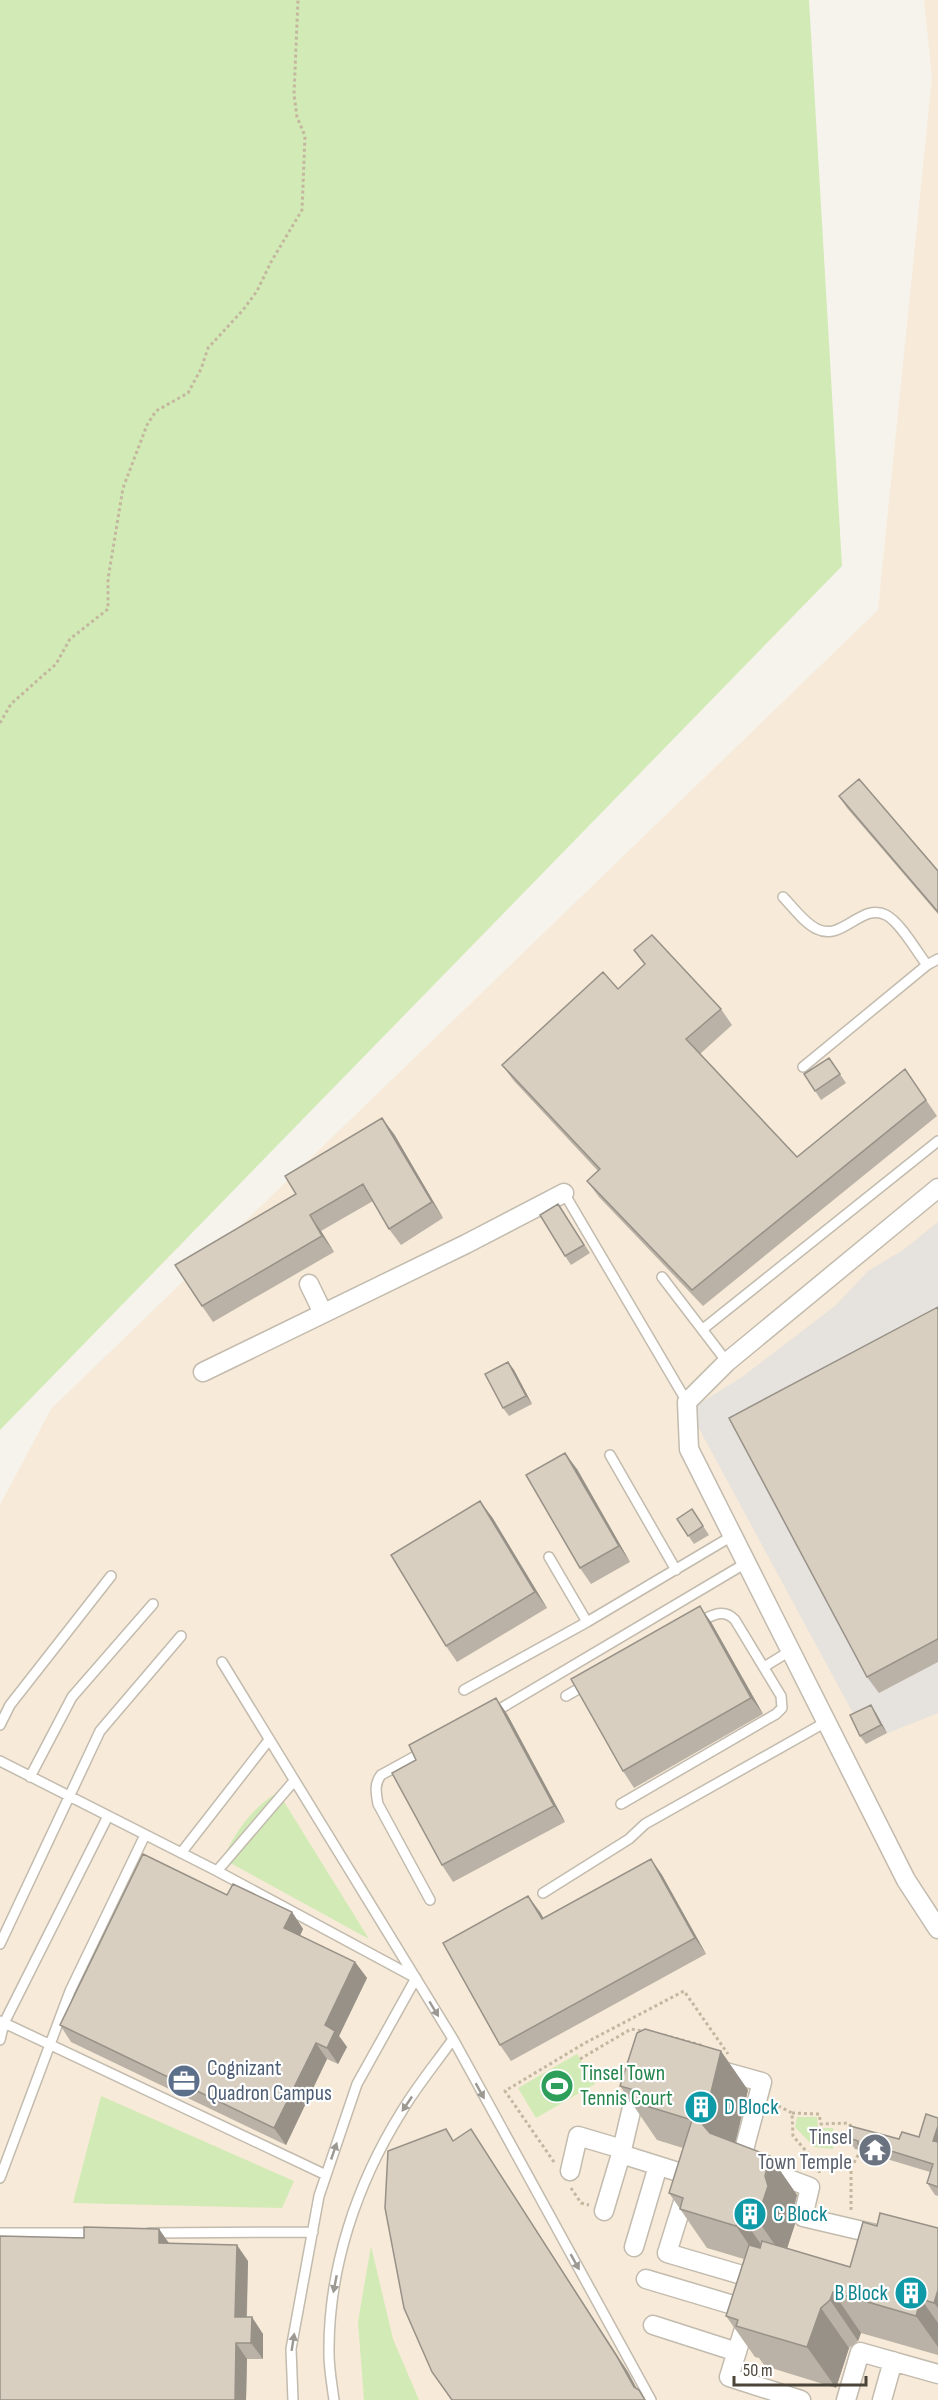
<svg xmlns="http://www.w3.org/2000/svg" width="938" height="2400" font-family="'Sofia Sans Condensed',sans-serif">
	<rect width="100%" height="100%" fill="#f6f3ec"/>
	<path fill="#f7ead8" d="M924,0H938V2400H0V1505L51,1409L878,610L932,78Z"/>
	<path fill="#e6e2dd" d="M938,1222V1713L868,1741L689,1410L742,1377L836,1305L868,1271L903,1250Z"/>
	<path fill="#d2eab5" d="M0,0H809L842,566L0,1430Z
		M278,1792L369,1939L223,1859C235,1832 252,1808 278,1792Z
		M577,2054L595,2084L536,2118L518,2088Z
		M101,2096L294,2181L282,2208L73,2203Z
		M797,2117H817L818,2128H833V2149L814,2147L795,2127Z
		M371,2246L393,2339L419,2400H364L358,2322Z"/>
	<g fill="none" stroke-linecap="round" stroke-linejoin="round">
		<g stroke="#c2bbae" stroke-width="12">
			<path id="service" d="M783,897C793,907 804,923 817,929C842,942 862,902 886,915C900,922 917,952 927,965
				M803,1067L927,965L938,959
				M564,1193L687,1402
				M662,1277L727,1362
				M703,1329L938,1141
				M610,1455L676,1570
				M549,1557L587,1622
				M222,1662L453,2039L651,2400
				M764,1667L790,1651
				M464,1690L587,1622L732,1536
				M566,1696L587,1684
				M493,1713L746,1563
				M0,1725L10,1705L111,1576
				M423,1752L381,1775C374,1784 376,1793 378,1804L430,1900
				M0,1761L217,1871L414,1977
				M30,1777L72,1697L153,1604
				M621,1804L776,1714L782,1708L781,1696L735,1620C724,1608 712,1615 699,1622
				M181,1853L269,1740
				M217,1871L294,1781
				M543,1893L629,1839L645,1824L826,1722
				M0,1944L100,1731L181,1636
				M0,2021L326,2175
				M0,2040L4,2023L108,1816
				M0,2178L70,1991L145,1835
				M0,2233H97
				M149,2233L313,2232
				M293,2400L291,2349L319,2196L357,2084L416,1978
				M334,2400C332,2385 329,2369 329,2354C328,2268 357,2183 402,2111C417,2086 436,2063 453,2039"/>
		</g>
		<g stroke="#c2bbae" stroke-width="21">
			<path id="minor" d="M938,1188L727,1362L687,1402L689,1449L906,1880L938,1929
				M309,1284L323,1313
				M203,1372L466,1244L564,1193
				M715,2069L762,2082L741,2161L810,2187L803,2217L884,2236
				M638,2082L621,2154L691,2176L667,2253L759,2280L758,2284
				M570,2171L578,2136L622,2149
				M604,2211L621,2154
				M634,2247L658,2166
				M646,2279L750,2310
				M748,2316L729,2377L801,2400
				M653,2325L737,2352
				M846,2400L860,2352L938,2374
				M882,2400L893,2361"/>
		</g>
		<path stroke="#c4b79f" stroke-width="3" stroke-dasharray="3 3" stroke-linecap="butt" d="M0,723L11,704L56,664L70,639L108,609V579L123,488L147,425L156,411L188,393L201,369L208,348L243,310L257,291L271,262L302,210L305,136L297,117L294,94L298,0
			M664,2035L704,2046
			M580,2059L631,2029L643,2031
			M773,2103L792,2113L793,2136L820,2167L819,2173
			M792,2113L819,2114L821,2124L848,2123L854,2129
			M554,2162L505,2091L585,2043L684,1991L728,2054
			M571,2188L581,2203L589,2205
			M851,2210V2168L862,2148"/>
		<use href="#service" stroke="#fff" stroke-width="9"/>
		<use href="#minor" stroke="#fff" stroke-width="18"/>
	</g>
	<path fill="#bab2a6" d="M839,796L938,871V914L847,808Z
		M634,950L721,1009L732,1025L700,1054L797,1157L905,1069L937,1116L703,1306L599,1197L587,1181L598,1171L514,1081L502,1065L618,989L645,965Z
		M829,1058L846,1083L821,1100L804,1074Z
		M394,1134L443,1218L401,1245L389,1229L373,1201L321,1231L334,1252L213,1322L202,1306L296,1194Z
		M558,1204L590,1253L571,1265L565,1256Z
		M938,1307V1662L879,1693L867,1677Z
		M508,1362L514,1370L532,1404L509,1416L503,1408Z
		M577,1469L630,1562L591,1584L580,1568Z
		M692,1509L709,1535L694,1544L677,1519Z
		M492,1517L547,1608L457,1662L446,1646Z
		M711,1622L763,1714L634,1788L623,1771Z
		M496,1698L507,1714L565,1822L453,1882L442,1865L416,1760Z
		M876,1713L887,1733L866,1744L860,1736Z
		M651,1859L662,1875L706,1954L511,2061L500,2045L540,1912L543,1918Z
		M227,1895L292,1912L303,1929L300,1936L355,1962L367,1978L339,2036L347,2047L338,2064L327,2059L286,2145L71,2042L60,2025Z
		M620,2086L748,2090L735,2143L770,2156L797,2195L792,2215L795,2224L787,2248L850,2267L877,2226L938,2228V2355L861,2333L858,2341L849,2348L836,2388L765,2366L759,2358L755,2357L726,2316L744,2259L707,2248L669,2193L683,2148L657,2140Z
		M938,2118V2196L935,2195L927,2183L930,2172L880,2157V2159L866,2155L863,2151L855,2149L847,2137L899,2139L919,2137Z
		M159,2229L169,2243L248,2261L247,2317L263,2334V2359H247L246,2400H0L84,2238Z"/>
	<path fill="#979187" d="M382,1118L394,1134L443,1218L432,1202Z
		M310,1215L321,1231L334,1252L322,1236Z
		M508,1362L514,1370L532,1404L526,1396Z
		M565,1453L577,1469L630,1562L619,1546Z
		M480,1501L492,1517L547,1608L535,1592Z
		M700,1606L711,1622L763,1714L751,1698Z
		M496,1698L507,1714L565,1822L554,1806Z
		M871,1705L876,1713L887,1733L881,1725Z
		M651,1859L662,1875L706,1954L695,1938Z
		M528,1896L540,1912L553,1935L542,1919Z
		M292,1912L303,1929L296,1944L284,1928Z
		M355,1962L367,1978L339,2036L347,2047L338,2064L327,2048L325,2025Z
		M316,2043L327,2059L286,2145L274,2128Z
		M721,2051L748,2090L730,2164L703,2125Z
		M938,2126V2147L933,2141Z
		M471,2129L628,2372L643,2400L634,2387Z
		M872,2145L880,2157V2159L872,2148Z
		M770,2156L797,2195L792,2215L795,2224L784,2258L757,2219Z
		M740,2214L767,2253L763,2265L736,2226Z
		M159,2229L170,2245L159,2243Z
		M237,2245L248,2261L246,2333L235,2317Z
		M938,2290V2308L934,2303Z
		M833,2292L861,2333L858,2341L830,2300Z
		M921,2299L938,2323V2347L916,2316Z
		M821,2308L849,2348L836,2388L807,2347Z
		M252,2317L263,2334V2359L251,2343Z
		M236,2343L247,2359L246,2400H235Z"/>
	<path fill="#d8cfc1" stroke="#979187" stroke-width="1.5" d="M859,779L938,871V912L839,796Z
		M652,935L721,1009L686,1039L797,1157L905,1069L926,1100L692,1290L587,1181L600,1169L502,1065L603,972L618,989L645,964L634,950Z
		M829,1058L840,1074L815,1091L804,1074Z
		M382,1118L432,1202L389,1229L363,1184L310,1215L322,1236L202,1306L175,1265L296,1194L285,1176Z
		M558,1204L584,1245L565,1256L540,1215Z
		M938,1307V1639L867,1677L729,1418Z
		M508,1362L526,1396L503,1408L485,1374Z
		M565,1453L619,1546L580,1568L526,1475Z
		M480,1501L535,1592L446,1646L391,1555Z
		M692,1509L703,1526L688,1536L677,1519Z
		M700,1606L751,1698L623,1771L571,1679Z
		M496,1698L554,1806L442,1865L392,1773L416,1760L409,1745Z
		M871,1705L881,1725L860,1736L850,1715Z
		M143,1854L227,1895L233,1884L292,1912L284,1928L355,1962L325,2025L335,2031L327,2048L316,2043L274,2128L60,2025Z
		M651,1859L695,1938L500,2045L443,1943L528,1896L542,1919Z
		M645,2029L721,2051L703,2125L710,2133L770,2156L765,2176L768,2186L757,2219L740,2214L736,2226L680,2209L683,2198L669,2193L692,2120L630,2101L634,2090L620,2086L637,2033Z
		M926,2114L938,2118V2126L933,2141L938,2142V2187L927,2183L933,2164L872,2145V2148L858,2144V2141L847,2137L850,2126L899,2139L902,2132L919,2137Z
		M446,2129L453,2141L471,2129L616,2355L634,2387L639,2390L645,2400H452L432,2372L404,2308L385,2208L388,2151Z
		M880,2213L938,2228V2290L934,2303L921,2299L916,2316L833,2292L830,2300L821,2308L807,2347L736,2326L738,2320L726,2316L749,2245L760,2248L762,2241L850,2267L863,2222L877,2226Z
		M84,2227L159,2229V2243L237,2245L235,2317H252L251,2343H236L235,2400H0V2236L84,2238Z"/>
	<defs><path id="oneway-solid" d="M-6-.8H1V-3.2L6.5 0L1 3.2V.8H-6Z" transform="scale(1.5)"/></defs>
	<g fill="#9c9892">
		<use href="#oneway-solid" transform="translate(434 2009) rotate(59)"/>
		<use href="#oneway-solid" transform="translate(480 2091) rotate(61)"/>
		<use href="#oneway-solid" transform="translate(407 2104) rotate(124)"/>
		<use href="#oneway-solid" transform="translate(334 2151) rotate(-71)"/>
		<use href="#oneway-solid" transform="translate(575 2262) rotate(61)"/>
		<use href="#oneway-solid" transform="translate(335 2284) rotate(101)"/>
		<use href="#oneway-solid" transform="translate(293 2342) rotate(-81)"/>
	</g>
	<defs>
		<g id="office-disc" transform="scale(1.725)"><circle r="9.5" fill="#5c6f8a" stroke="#fff"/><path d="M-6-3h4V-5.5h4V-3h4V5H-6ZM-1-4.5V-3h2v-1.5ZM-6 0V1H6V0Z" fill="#fff"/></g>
		<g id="stadium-disc" transform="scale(1.725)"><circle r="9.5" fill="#2e9e5b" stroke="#fff"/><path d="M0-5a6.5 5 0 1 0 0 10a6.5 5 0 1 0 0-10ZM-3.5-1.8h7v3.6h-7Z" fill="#fff"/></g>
		<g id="building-disc" transform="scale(1.725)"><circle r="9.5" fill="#0f9aa8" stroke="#fff"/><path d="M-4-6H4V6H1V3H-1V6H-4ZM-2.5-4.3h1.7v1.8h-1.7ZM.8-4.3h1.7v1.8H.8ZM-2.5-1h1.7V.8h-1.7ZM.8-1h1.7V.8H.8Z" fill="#fff"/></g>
		<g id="temple-disc" transform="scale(1.725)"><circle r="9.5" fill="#6b7280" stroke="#fff"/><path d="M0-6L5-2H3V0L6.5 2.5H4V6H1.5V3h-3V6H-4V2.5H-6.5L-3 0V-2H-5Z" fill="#fff"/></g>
	</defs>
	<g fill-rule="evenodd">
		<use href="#office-disc" x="184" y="2081"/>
		<use href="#stadium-disc" x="557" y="2086"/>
		<use href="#building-disc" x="701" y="2107"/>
		<use href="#temple-disc" x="875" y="2150"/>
		<use href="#building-disc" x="750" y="2214"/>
		<use href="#building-disc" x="911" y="2293"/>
	</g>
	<g text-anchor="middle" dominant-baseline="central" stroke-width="4.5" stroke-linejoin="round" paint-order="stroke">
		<g font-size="22" fill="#4e5e75" stroke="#fff" text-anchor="start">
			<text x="207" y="2068">Cognizant<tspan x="207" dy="25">Quadron Campus</tspan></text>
		</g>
		<g font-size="22" fill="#27864d" stroke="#fff" text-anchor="start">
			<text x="580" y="2073">Tinsel Town<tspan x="580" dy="25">Tennis Court</tspan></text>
		</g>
		<g font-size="22" fill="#0d838f" stroke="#fff" text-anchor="start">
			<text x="724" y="2107">D Block</text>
			<text x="773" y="2214">C Block</text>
			<text x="888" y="2293" text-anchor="end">B Block</text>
		</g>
		<g font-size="22" fill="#5b616d" stroke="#fff" text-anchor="end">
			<text x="852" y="2137">Tinsel<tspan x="852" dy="25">Town Temple</tspan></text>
		</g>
	</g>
	<path d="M734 2376v9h132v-9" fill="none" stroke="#4b4439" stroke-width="3"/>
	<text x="743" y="2376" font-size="18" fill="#4b4439" stroke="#ffffff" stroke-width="4.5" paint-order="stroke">50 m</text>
</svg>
